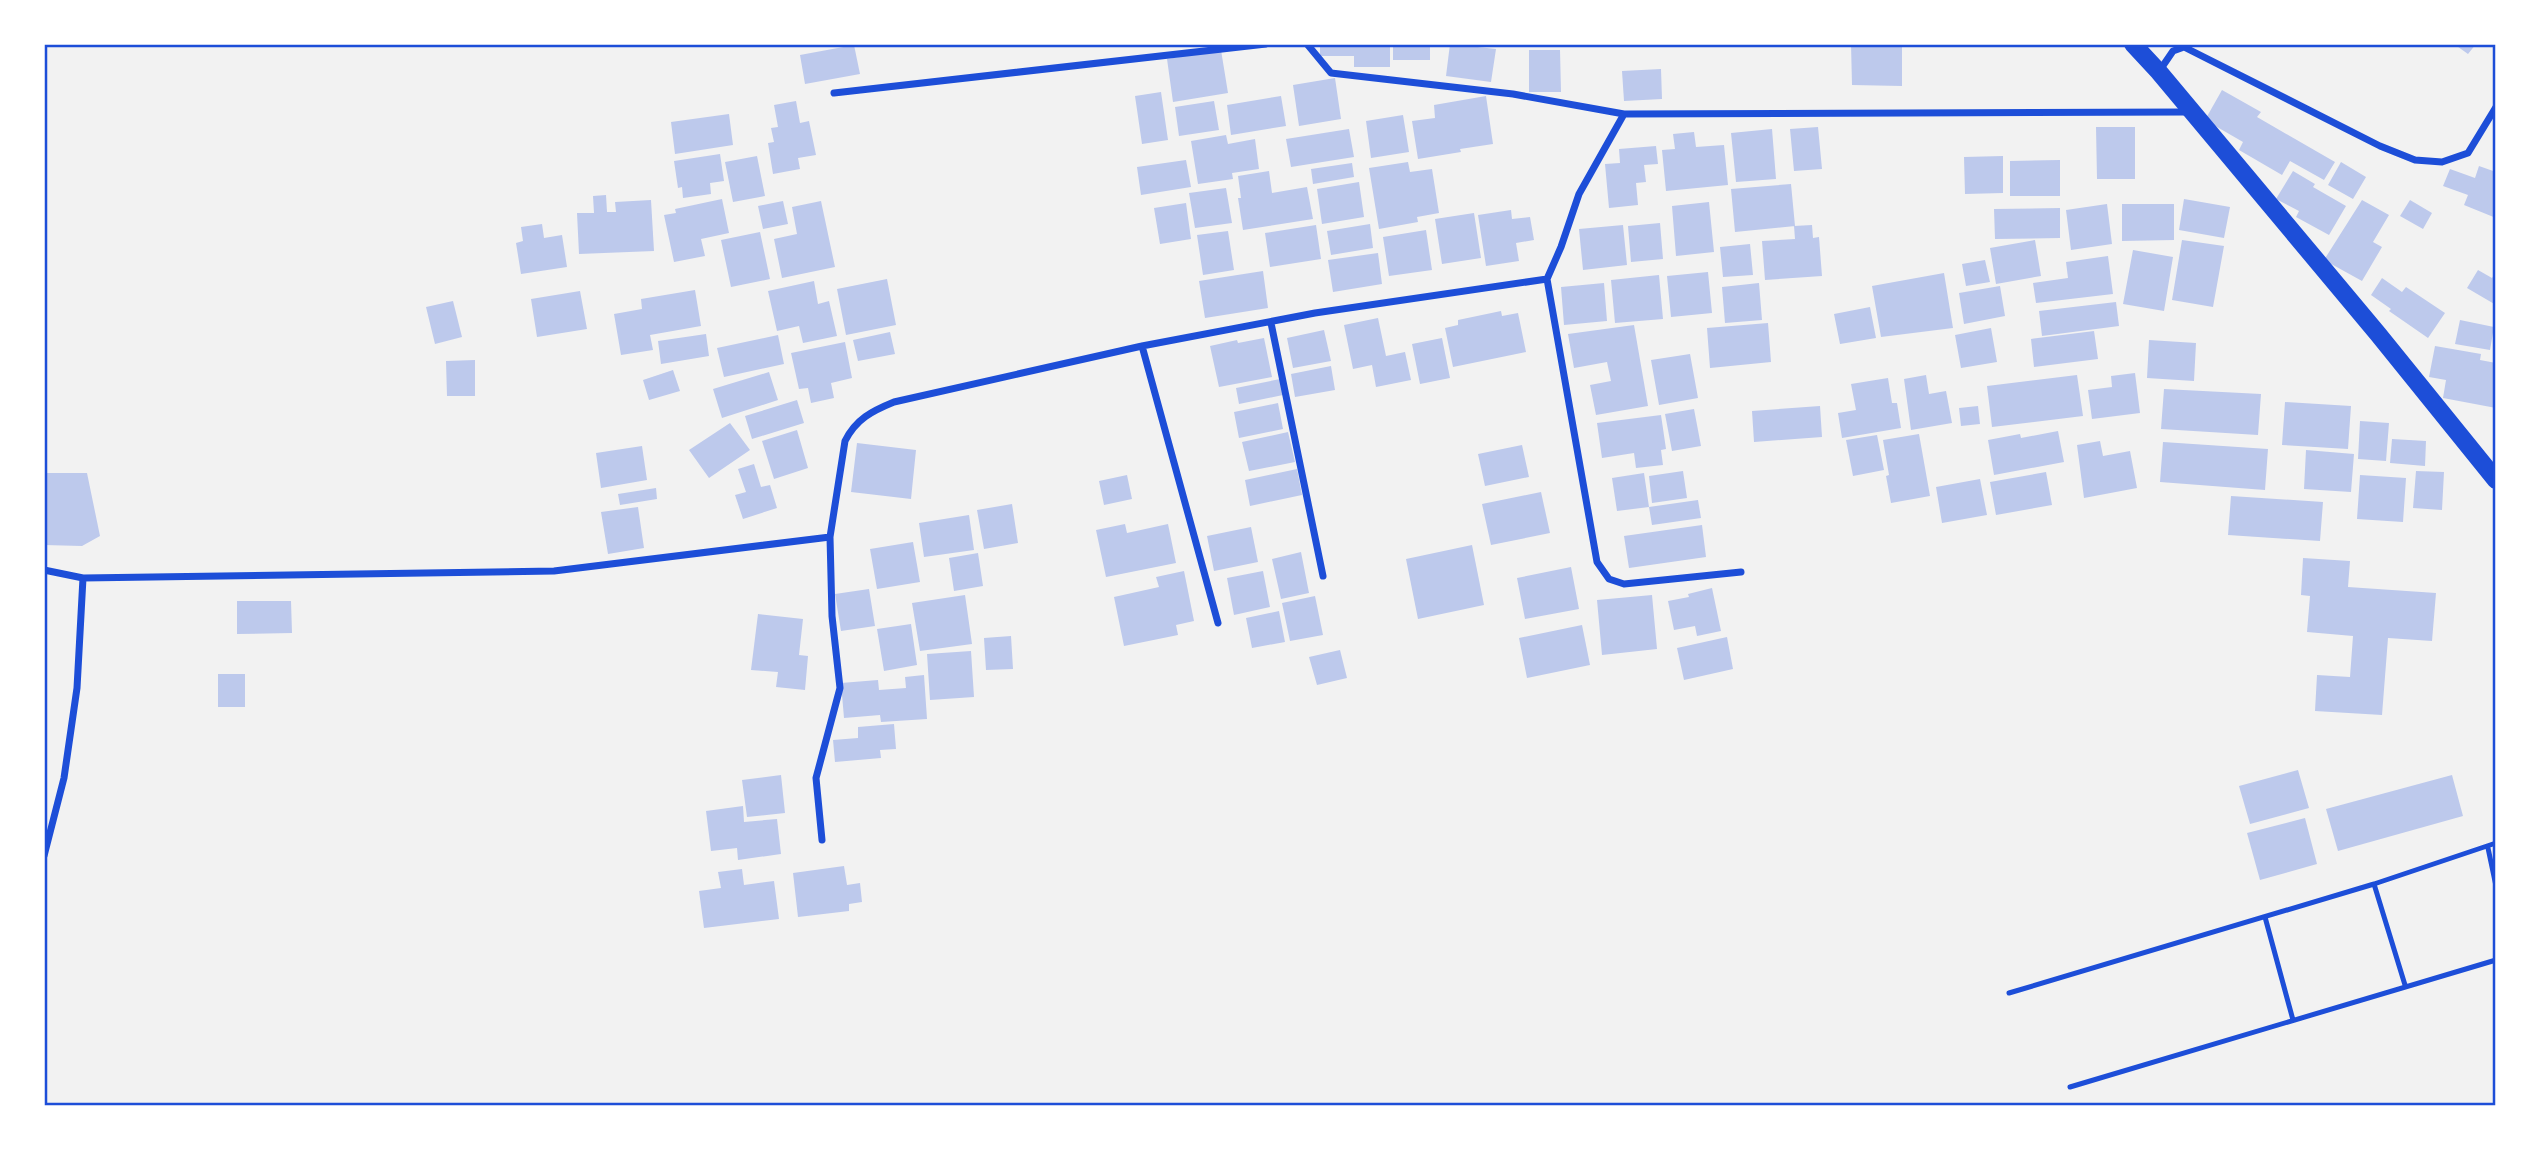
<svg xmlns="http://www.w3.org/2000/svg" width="2540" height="1150" font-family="'Roboto Condensed',sans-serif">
	<rect width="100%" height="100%" fill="#f2f2f2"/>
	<path fill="#bdc9ec" d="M1320,44H1390V67H1354V56H1320Z
		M1393,44H1430V60H1393Z
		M1450,44L1496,49L1491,82L1446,76Z
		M1851,44H1902V86L1852,85Z
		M2454,44H2476L2468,54Z
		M854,45L860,74L805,84L800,55Z
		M1221,50L1228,93L1173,102L1167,59Z
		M1529,50H1560L1561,92H1529Z
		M1661,69L1662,99L1624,101L1622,71Z
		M1335,78L1341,119L1299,126L1293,85Z
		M2222,90L2261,112L2257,117L2335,162L2324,180L2290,161L2282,175L2239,150L2243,142L2205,120Z
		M1161,92L1168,140L1142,144L1135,96Z
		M1281,96L1286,126L1231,135L1227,105Z
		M1486,96L1493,144L1460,149L1461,152L1418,159L1412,121L1435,118L1434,105Z
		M796,101L800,123L809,121L816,155L798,158L800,169L773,174L768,143L774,142L771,128L778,127L774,105Z
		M1214,101L1219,130L1179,136L1175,107Z
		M729,114L733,145L675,154L671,122Z
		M1403,115L1409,152L1371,158L1366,121Z
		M1818,127L1822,169L1794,171L1790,129Z
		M2096,127H2135V179H2097Z
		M1349,129L1354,157L1291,167L1286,139Z
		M1772,129L1776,179L1736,182L1731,133Z
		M1694,132L1696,147L1724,145L1728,185L1666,191L1662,150L1675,149L1673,134Z
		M1226,135L1228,144L1255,139L1259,169L1232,173L1233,179L1198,184L1191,141Z
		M1656,146L1658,164L1644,165L1646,182L1636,183L1638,205L1609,208L1605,164L1620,163L1619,149Z
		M720,154L724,181L710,183L711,194L683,198L682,187L678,188L674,161Z
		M757,156L765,196L733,202L725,162Z
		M2003,156V193L1965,194L1964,157Z
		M1186,160L1191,187L1141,195L1137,167Z
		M2060,160V196H2010V161Z
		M1408,162L1410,172L1432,169L1439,213L1417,217L1418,222L1379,229L1369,168Z
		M2341,162L2366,177L2353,199L2328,185Z
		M1352,163L1354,177L1313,184L1311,169Z
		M2479,166L2496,172V218L2464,205L2468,195L2443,186L2450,169L2475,178Z
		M1269,171L1272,193L1307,187L1313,219L1243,230L1238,198H1241L1238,176Z
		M2293,171L2315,184L2313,187L2346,206L2329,235L2296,217L2299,211L2276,199Z
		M1359,182L1364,217L1322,224L1317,189Z
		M1791,184L1795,226L1735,232L1731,189Z
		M1226,188L1232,223L1195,228L1189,193Z
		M606,195L607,212H616L615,202L651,200L654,251L579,254L577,213H594L593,196Z
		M722,199L729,233L701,239L705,256L674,262L664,215L676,213L675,209Z
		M2184,199L2230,207L2224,238L2179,230Z
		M2362,200L2389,215L2373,242L2382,247L2362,281L2324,260Z
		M2410,200L2432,213L2423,229L2400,216Z
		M783,201L788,224L763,229L758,206Z
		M821,201L835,267L782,278L774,239L797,234L792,207Z
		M1709,202L1714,252L1676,256L1672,206Z
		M1186,203L1191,239L1160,244L1154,208Z
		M2107,204L2112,244L2071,250L2066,210Z
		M2122,204H2174V240L2122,241Z
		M2060,208V238L1995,239L1994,209Z
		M1511,210L1512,219L1530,217L1534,240L1516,243L1519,261L1486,266L1478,215Z
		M1474,213L1481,258L1442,264L1435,219Z
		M1660,223L1663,259L1631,262L1628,226Z
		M542,224L544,238L562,235L567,267L521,274L516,243L523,241L521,227Z
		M1370,224L1373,248L1331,255L1327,231Z
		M1316,225L1321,259L1270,267L1265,233Z
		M1623,225L1627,265L1583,270L1579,229Z
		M1812,225L1813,238L1819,237L1822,276L1765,280L1762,241L1795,239L1794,226Z
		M1426,230L1432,270L1389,276L1383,237Z
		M1228,231L1234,270L1203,275L1197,235Z
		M760,232L770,279L731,287L721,240Z
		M2035,240L2041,276L1996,284L1990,248Z
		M2182,240L2224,246L2213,307L2172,300Z
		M1750,244L1753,275L1723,277L1720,247Z
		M2133,250L2173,257L2164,311L2123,304Z
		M1378,253L1382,284L1333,292L1328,260Z
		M2108,256L2113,294L2036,303L2033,283L2068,278L2066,262Z
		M1985,260L1990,282L1966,286L1962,264Z
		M2478,270L2492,278L2496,272V305L2467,288Z
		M1263,271L1268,308L1205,318L1199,281Z
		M1708,272L1712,313L1671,317L1667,276Z
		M1944,273L1953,328L1881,337L1872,286Z
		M1659,275L1663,319L1615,323L1611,280Z
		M2382,278L2402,292L2406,287L2445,313L2428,338L2389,311L2391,309L2371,295Z
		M887,279L896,325L846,335L837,289Z
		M814,281L818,304L829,301L837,336L803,343L799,326L777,331L768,291Z
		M1604,283L1607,321L1564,325L1561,287Z
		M1759,283L1762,320L1725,323L1722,287Z
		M2000,286L2005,316L1964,324L1959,293Z
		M695,290L701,326L650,335L653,350L621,355L614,314L642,309L641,299Z
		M580,291L587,329L537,337L531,299Z
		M453,301L462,337L435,344L426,307Z
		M2116,302L2119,326L2042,336L2039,311Z
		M1870,307L1876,338L1840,344L1834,314Z
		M1501,311L1502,316L1518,313L1526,352L1453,367L1445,328L1458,325V320Z
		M1378,318L1386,356L1405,352L1411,380L1376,387L1372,365L1353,369L1344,325Z
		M2460,320L2494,327L2490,350L2455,344Z
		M1768,323L1771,362L1710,368L1707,328Z
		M1634,325L1648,406L1596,415L1590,385L1611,381L1607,362L1574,368L1568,334Z
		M1991,328L1997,362L1961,368L1955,335Z
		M1324,330L1331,361L1293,368L1287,338Z
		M2094,331L2098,359L2034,367L2031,339Z
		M890,332L895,354L858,361L853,340Z
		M706,334L709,356L661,364L658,341Z
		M778,335L784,364L724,377L717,348Z
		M1264,338L1272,377L1219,387L1210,346L1237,340L1238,343Z
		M1442,338L1450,378L1420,384L1412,344Z
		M2149,340L2196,343L2194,381L2147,378Z
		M845,342L852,378L831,383L834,398L811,403L808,388L799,389L791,353Z
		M2435,346L2481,354L2480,360L2496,363V408L2443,398L2446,380L2429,377Z
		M1690,354L1698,398L1659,405L1651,360Z
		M475,360V396H447L446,361Z
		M1331,366L1335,390L1295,397L1291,374Z
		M673,370L680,391L649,400L643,380Z
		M769,372L778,400L722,418L713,389Z
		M2135,373L2140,413L2092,419L2088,390L2112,387L2111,376Z
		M1926,375L1929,394L1946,391L1952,423L1911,430L1904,379Z
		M2077,375L2083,416L1992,427L1987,386Z
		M1888,378L1892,403H1897L1901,428L1842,438L1838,413L1856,410L1851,384Z
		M1280,379L1283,395L1239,404L1236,388Z
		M2164,389L2261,394L2258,435L2161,429Z
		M797,400L804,423L752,439L745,416Z
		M2285,402L2351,406L2348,449L2282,445Z
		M1278,403L1283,429L1239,438L1234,412Z
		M1820,406L1822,437L1754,442L1752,411Z
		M1978,406L1980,424L1961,426L1959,408Z
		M1694,409L1701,446L1672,451L1665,414Z
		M1661,415L1666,449L1661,450L1663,465L1636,468L1634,453L1602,458L1597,423Z
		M2360,421L2389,423L2386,461L2358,459Z
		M730,423L750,450L709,478L689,450Z
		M797,430L808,468L774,479L762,441Z
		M2058,431L2064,462L1994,475L1988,440L2020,434L2021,438Z
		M1288,432L1295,462L1249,471L1242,442Z
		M1919,434L1930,496L1891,503L1886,476L1889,475L1883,440Z
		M1877,435L1884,470L1853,476L1846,440Z
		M2392,439L2426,441L2425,466L2390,463Z
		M2100,441L2103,456L2130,451L2137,488L2084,498L2077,445Z
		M2163,442L2268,449L2265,490L2160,482Z
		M857,443L916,450L911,499L851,492Z
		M1522,445L1529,477L1485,486L1478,454Z
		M642,446L647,480L601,488L596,453Z
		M2306,450L2354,454L2351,492L2304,489Z
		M754,464L761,487L770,485L777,508L743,519L735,495L746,492L738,469Z
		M1297,469L1302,495L1250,506L1245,480Z
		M1683,471L1687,498L1652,503L1649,476Z
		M2416,471L2444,472L2442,510L2413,508Z
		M2046,472L2052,505L1996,515L1990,482Z
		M44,473H87L100,536L82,546L44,545Z
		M1644,473L1649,507L1617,511L1612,478Z
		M1127,475L1132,499L1104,505L1099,481Z
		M2360,475L2406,478L2403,522L2357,519Z
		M1980,479L1987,515L1942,523L1936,487Z
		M656,488L657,499L620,505L618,494Z
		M1541,492L1550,533L1491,545L1482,504Z
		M2231,496L2323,502L2320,541L2228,535Z
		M1698,500L1701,518L1652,525L1649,507Z
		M1012,504L1018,543L984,549L977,510Z
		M638,507L644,548L608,554L601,512Z
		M969,515L974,550L924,557L919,523Z
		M1125,524L1127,533L1168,524L1176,563L1106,577L1096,530Z
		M1702,525L1706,557L1629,568L1624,536Z
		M1251,527L1258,562L1214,571L1207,536Z
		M913,542L920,582L877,589L870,549Z
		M1472,545L1484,605L1418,619L1406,559Z
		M1301,552L1309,593L1281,599L1272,559Z
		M978,553L983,586L954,591L949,558Z
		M2303,558L2350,561L2348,587L2436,593L2432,641L2388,638L2382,715L2315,711L2317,675L2350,677L2353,636L2307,632L2310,596L2301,595Z
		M1571,567L1579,609L1525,619L1517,578Z
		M1184,571L1194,621L1176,625L1178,635L1124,646L1114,597L1159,587L1156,577Z
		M1263,571L1270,607L1234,615L1227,578Z
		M1712,588L1721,631L1697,636L1695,626L1674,630L1668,601L1689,597L1688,594Z
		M869,589L875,626L841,631L835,594Z
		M965,595L972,644L920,651L912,603Z
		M1652,595L1657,649L1602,655L1597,600Z
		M1315,596L1323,635L1290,641L1282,603Z
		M237,601H291L292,633L237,634Z
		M1279,611L1285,642L1252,648L1246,618Z
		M758,614L803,619L799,655L808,656L805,690L776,687L778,672L751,670Z
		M911,624L917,665L884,671L877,629Z
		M1582,625L1590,665L1527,678L1519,638Z
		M1011,636L1013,669L986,670L984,638Z
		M1727,637L1733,669L1684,680L1677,648Z
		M1340,650L1347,678L1317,685L1309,657Z
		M971,651L974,697L930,700L927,654Z
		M218,674H245V707H218Z
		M924,675L927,719L881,722L880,715L844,718L841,683L878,680L879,690L906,688L905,677Z
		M894,724L896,749L880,750L881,758L835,762L833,740L858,738V727Z
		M2298,770L2309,808L2250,824L2239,786Z
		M781,775L785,813L747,817L742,780Z
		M2452,775L2463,816L2338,851L2326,809Z
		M743,806L744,822L777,819L781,854L738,860L737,848L711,851L706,811Z
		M2305,818L2317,864L2260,880L2247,833Z
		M844,866L847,885L860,883L862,902L849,904V911L798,917L793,873Z
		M742,869L744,885L774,881L779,919L704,928L699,891L721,888L718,872Z"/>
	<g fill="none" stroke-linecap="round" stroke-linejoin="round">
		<path stroke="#1d4ed8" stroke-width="5" d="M2488,848L2496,886
			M2374,884L2405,985
			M2265,917L2293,1020
			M2009,993L2374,884L2496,843
			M2070,1087L2496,960"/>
		<path stroke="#1d4ed8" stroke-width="7" d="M1307,44L1331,73L1513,94L1624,114
			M2160,70L2173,51L2184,47L2380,146L2415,160L2442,162L2468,153L2496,107
			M834,93L1266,44
			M1547,279L1597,562L1609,579L1624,584L1741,572
			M1271,323L1323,576
			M1142,346L1218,623
			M44,570L83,578L554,571L830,537L845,441C856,419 872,411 894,402L1142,346L1315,313L1547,279L1561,247L1579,194L1624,114L2187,112
			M822,840L816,778L840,688L832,616L830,537
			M44,856L64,778L77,688L83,578"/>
		<path stroke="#1d4ed8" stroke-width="18" d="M2133,44L2159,72L2378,334L2496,480"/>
	</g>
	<rect width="2540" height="1150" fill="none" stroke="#ffffff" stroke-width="91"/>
	<rect x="46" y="46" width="2448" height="1058" fill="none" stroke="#1d4ed8" stroke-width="2.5"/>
</svg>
